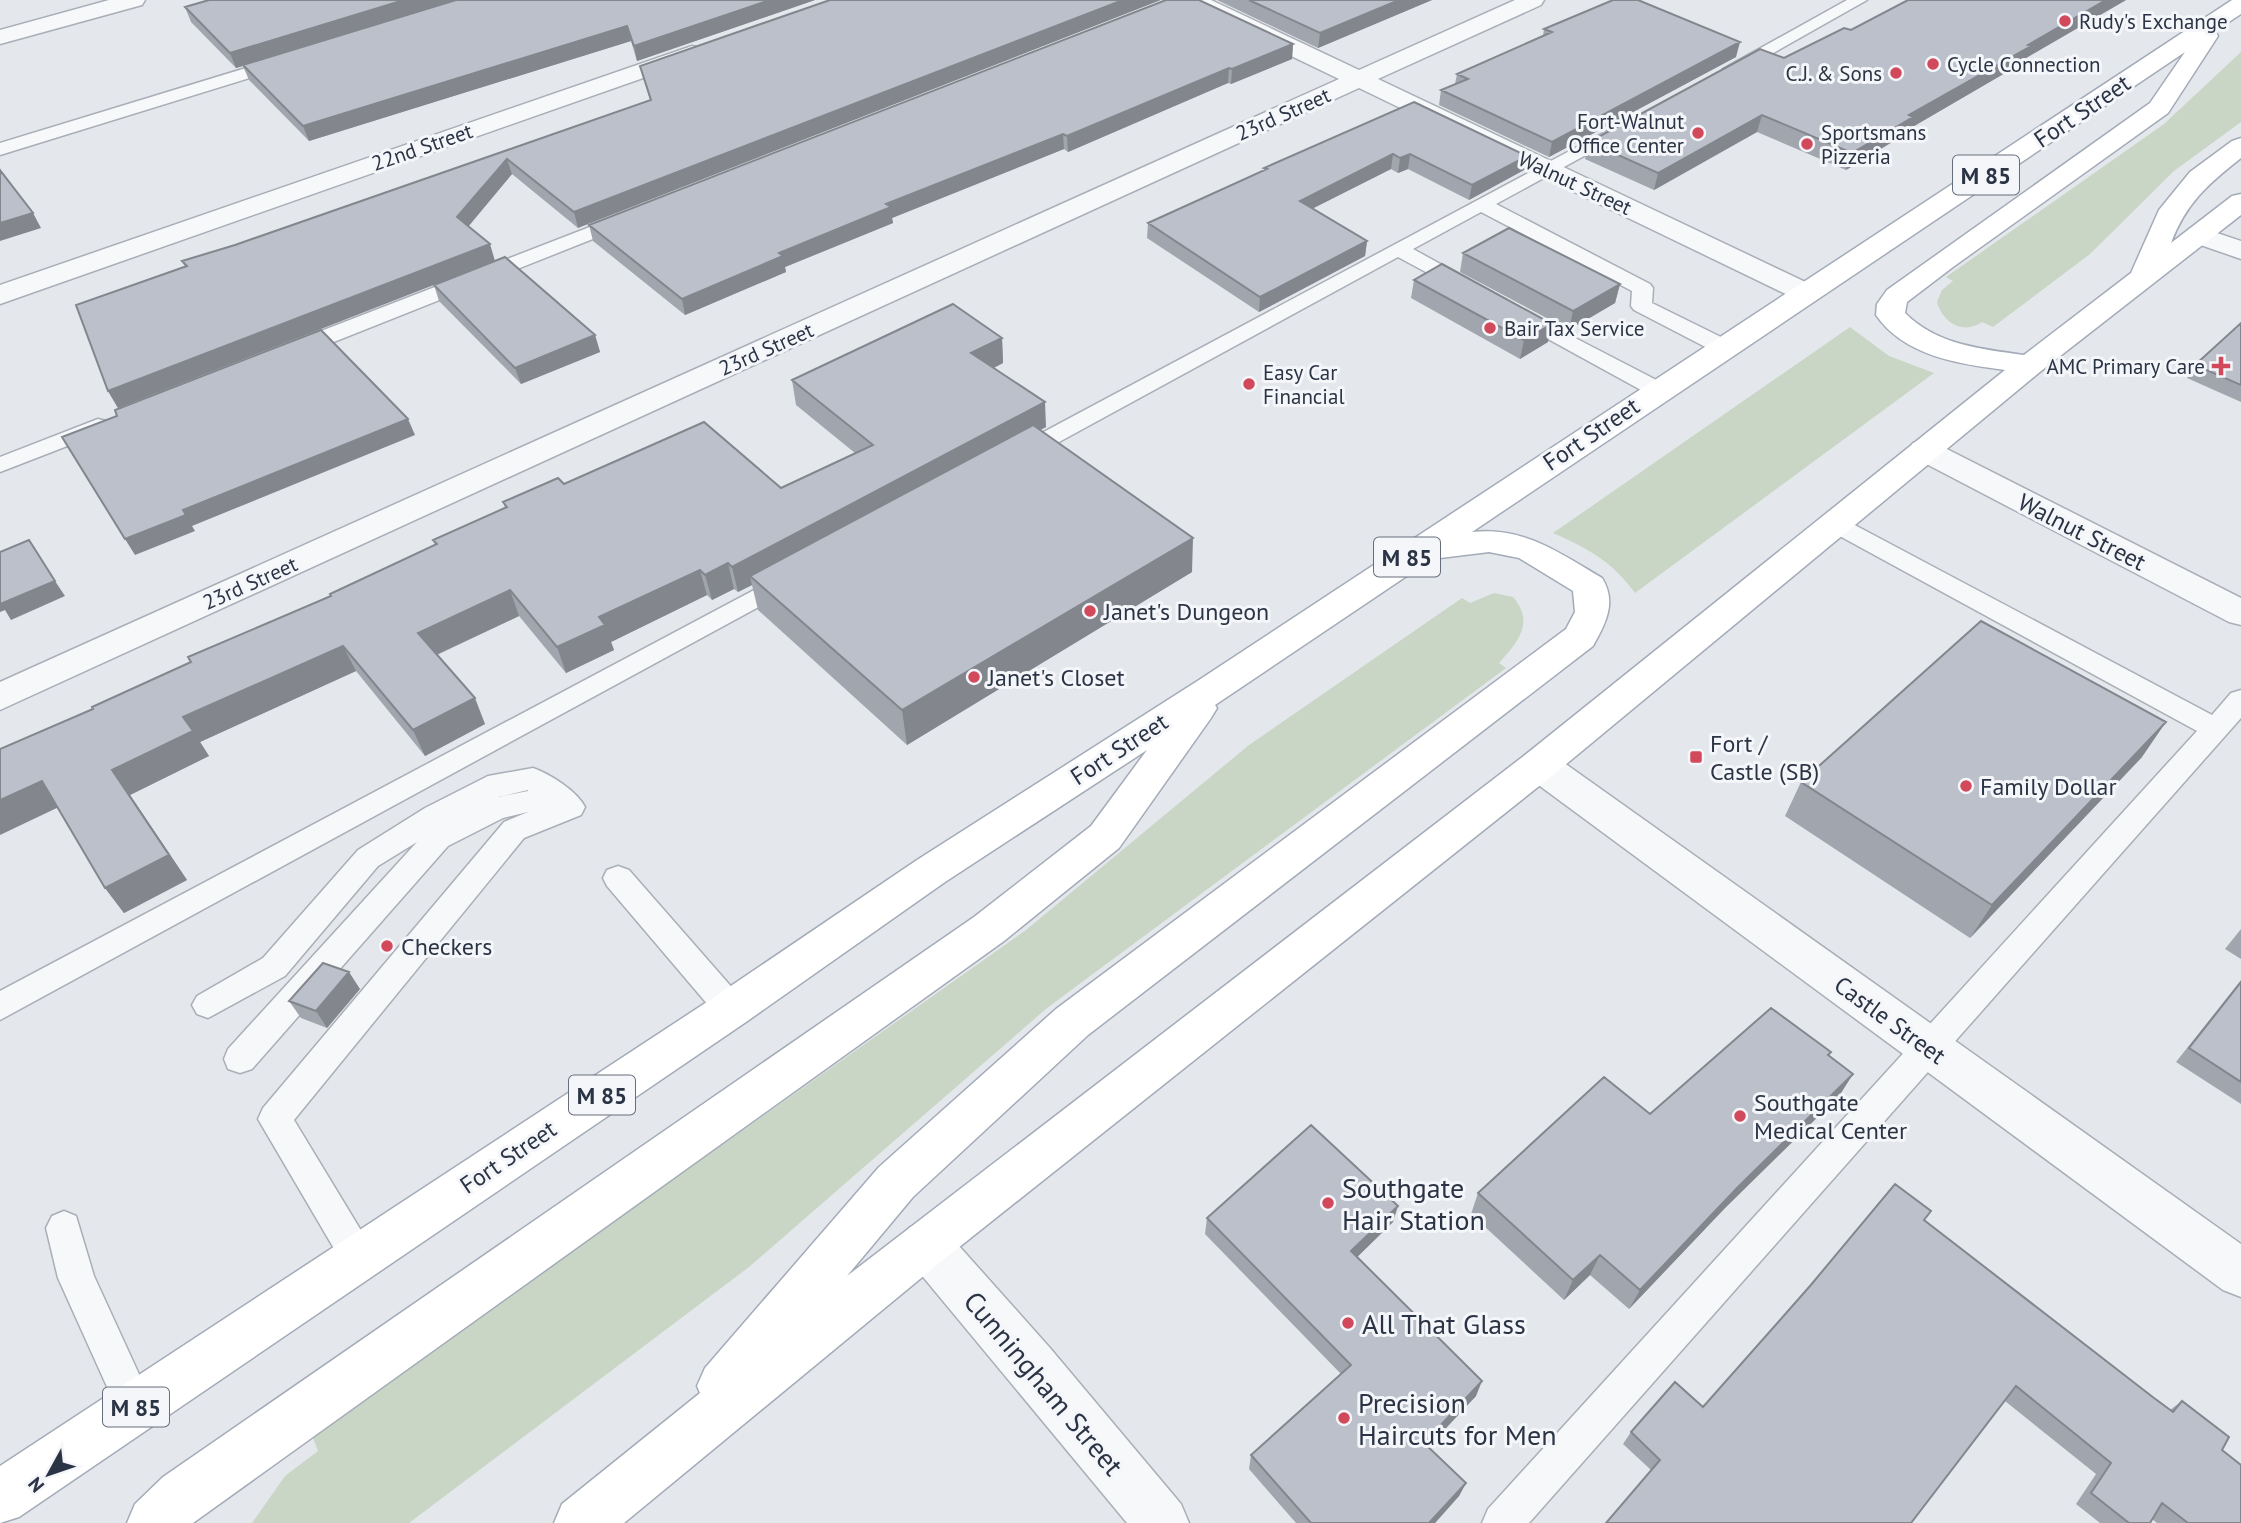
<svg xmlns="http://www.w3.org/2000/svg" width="2241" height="1523" font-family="'PT Sans',sans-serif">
	<rect width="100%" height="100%" fill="#e4e7ec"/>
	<path fill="#c9d6c5" d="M2241,52V122L2174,171L2090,254L1993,327L1982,322C1963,335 1943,323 1937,302L1942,290L1953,281L1946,277L2164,124Z
		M1850,327L1889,356L1934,373L1635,593C1613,562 1587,548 1553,533Z
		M1494,593L1513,597C1535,622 1518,642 1499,663L1506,668L1047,1008L749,1267L409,1523H252L285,1476L318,1451L312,1435L1026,930L1249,745L1462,598L1470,603Z"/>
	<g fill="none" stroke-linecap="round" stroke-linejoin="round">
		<g stroke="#a9aeb7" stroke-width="3">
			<path id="lane" d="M1847,0H1867L1738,73L1732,74L1723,69Z
				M282,57L291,62L288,66L0,155V143Z
				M1622,123L1628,124L1631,128L1628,132L1496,204L1650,284L1653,288L1652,303L1731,342L1734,347L1731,352H1715L1634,310L1631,306L1632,291L1481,212L1413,249L1473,282L1476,286L1473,290H1459L1398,257L1026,460H1010L1006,455L1010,450Z
				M626,213L636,219L633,223L301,355H285L282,350L285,345Z
				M1517,308L1666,385L1669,390L1666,395H1650L1510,318L1507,314L1510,310Z
				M98,419L106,421L109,426L106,431L0,472V457Z
				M1834,514L2212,715L2231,693L2241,690V718L1529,1523H1482L1488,1509L2197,731L1825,528L1822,522L1825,516Z
				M788,572L797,574L801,580L797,586L0,1020V991Z
				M533,768C550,774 577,791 585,807L581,815L524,838L294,1120L377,1257L372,1269L359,1274L346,1269L258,1119L263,1108L504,822L528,812L503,818L448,846L252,1069L240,1073L228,1069L224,1059L228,1049L417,842L378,866L285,976L208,1018L197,1014L192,1005L197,996L263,958L358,850L425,808L488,776ZM528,790V791L498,797Z
				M618,866L629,870L742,999L747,1009L742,1019L731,1022L720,1019L607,886L603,878L607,870Z
				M64,1211L76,1216L94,1276L154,1407L148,1420L135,1426L122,1420L58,1278L46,1228L52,1216Z"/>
		</g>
		<g stroke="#a9aeb7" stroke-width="3">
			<path id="street" d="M109,0H145L142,5L0,44V30Z
				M1182,0H1211L1359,70L1515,0H1544L1541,5L1378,79L1816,287L1820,293L1816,299L1806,302L1796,299L1359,88L0,710V682L1339,79L1185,5Z
				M692,46L700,48L704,53L700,58L0,304V285Z
				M2199,227L2241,241V259L2189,241L2185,235L2189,229Z
				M1924,440L1935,443L2241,598V625L2229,622L1913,457L1908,450L1913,443Z
				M1539,751L1553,755L2241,1244V1297L2223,1290L1525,775L1520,765L1525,755Z
				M926,1221L943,1228L1050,1348L1181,1504L1189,1523H1127L909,1260L902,1244L909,1228Z"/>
		</g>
		<g stroke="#a3abb8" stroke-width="3">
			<path id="primary" d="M2232,0H2241V14L2215,31L2218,36L2168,113L1953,267L1907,302L1905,313C1937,345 1981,349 2024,355L2131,273L2159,210L2190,172L2232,141L2241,138V158C2208,184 2186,203 2171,243L2232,196L2241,194V215L2041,371L1553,775L943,1260L624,1523H554L562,1504L700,1393L697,1386L705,1368L879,1167L1056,1009L1566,629L1575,612L1573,591L1519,558L1489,552L1432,559L1215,705L1217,708L1211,718L1119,848L1004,941L193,1523H127L135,1504L163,1477L974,917L1091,826L1147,750L945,882L746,1022L19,1517L0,1523V1466L716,996L917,860L1199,680ZM2185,52L2150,103L1887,290L1877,304L1876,315C1904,356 1959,364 2005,370L1525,755L847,1276L913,1197L1088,1035L1593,646C1606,623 1617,602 1602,578C1560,553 1523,526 1472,532Z"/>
		</g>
		<use href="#lane" fill="#f7f8fa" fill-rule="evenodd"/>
		<use href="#street" fill="#f7f8fa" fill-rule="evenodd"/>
		<use href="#primary" fill="#fff" fill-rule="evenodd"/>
	</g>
	<path fill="#a1a5ae" d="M815,0L637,61L631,41L309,141L249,80L243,66L236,68L191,22L185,7Z
		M830,0L578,228L512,174L468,226L495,261L118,408L108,391L185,267L182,261L235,245L650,100L640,66Z
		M1217,0H1432L1318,48Z
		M1908,0H2126L2026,58L2024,62L1909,129L1907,133L1846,170L1757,132L1654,190L1585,159L1589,142L1784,58L1851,30Z
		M1544,29L1736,57L1549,157L1439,105L1441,90L1455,84L1457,74L1543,36Z
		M1293,44L1292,59L1231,84L1228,83L1068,152L1064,149L892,218L893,223L785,267L786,272L685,315L593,241L589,225Z
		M1414,102L1524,170L1469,200L1408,169L1398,173L1391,169L1313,208L1367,241L1365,256L1259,312L1147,238L1148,223L1264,171V168Z
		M1463,253L1620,284L1615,303L1569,330L1460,272Z
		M1414,280L1548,342L1520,359L1411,298Z
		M434,285L595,335L600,352L521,384L439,301Z
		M2241,323V402L2187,378L2195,365Z
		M1002,338L1003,363L994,368L1046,427L1040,430L1192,572L907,745L758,610L752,585L738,592L734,589L712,600L707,595L611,642L614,650L566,673L519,616L437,655L485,724L425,756L356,671L200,742L209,756L130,795L187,880L124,913L105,888L93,709L435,545L433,540L505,508L503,502L564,484L781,488L855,453L796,405L792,380Z
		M2142,757L1970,938L1785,816L1801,782Z
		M2241,929V959L2225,949Z
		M2241,980V1104L2176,1062Z
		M360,989L327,1028L301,1018L289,1001Z
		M1829,1056L1853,1074L1839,1096L1725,1208L1629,1309L1590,1275L1564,1300L1471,1214L1478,1193L1650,1114Z
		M1207,1218L1393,1222L1357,1257L1476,1396L1428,1447L1466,1483L1459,1496L1435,1523H1296L1249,1469L1251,1455L1341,1374L1205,1234Z
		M1924,1220L2170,1410L2182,1401L2222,1450L2241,1523H2157L2152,1519L2150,1523H2100L2076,1504L2096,1474L2005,1401L1651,1470L1623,1444L1631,1432L1703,1407Z"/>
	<path fill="#83868d" d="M404,0H457L236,68L230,53Z
		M770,0H815L637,61L634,46Z
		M1123,0H1161L578,228L574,212Z
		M1399,0H1432L1318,48L1320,33Z
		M2106,0H2126L2026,58L2024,62L1909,129L1907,133L1846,170L1852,153L1909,115Z
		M627,26L631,41L309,141L303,126Z
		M1740,42L1736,57L1549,157L1552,142Z
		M1293,44L1292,59L1231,84L1232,69Z
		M1229,68L1228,83L1068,152L1067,136Z
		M1762,115L1757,132L1654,190L1658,173Z
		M1063,134L1064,149L892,218L893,223L785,267L786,272L685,315L682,299L779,253L886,204Z
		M1393,154L1391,169L1298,216L1300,201Z
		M1410,154L1408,169L1398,173L1400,158Z
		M1527,156L1524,170L1469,200L1472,185Z
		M507,159L512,174L463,233L457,217Z
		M33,213L41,228L0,241V223Z
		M1367,241L1365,256L1259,312L1260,297Z
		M490,244L495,261L118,408L108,391Z
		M1620,284L1615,303L1569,330L1573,311Z
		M1552,324L1548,342L1520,359L1524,340Z
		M595,335L600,352L521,384L515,368Z
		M1002,338L1003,363L973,378L971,353Z
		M1045,402L1046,427L757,582L750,576L752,585L738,592L732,567Z
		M408,419L415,435L192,526L195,531L135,555L125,539L183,510Z
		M1193,538L1192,572L907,745L902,710Z
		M728,563L734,589L712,600L705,575Z
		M700,570L707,595L611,642L614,650L566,673L557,647L599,617Z
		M55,581L65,596L11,620L5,610L0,612V603Z
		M510,590L519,616L429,658L418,633Z
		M343,646L356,671L200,742L209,756L130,795L187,880L124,913L105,888L112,770L183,717Z
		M475,698L485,724L425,756L413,730Z
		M2166,722L2142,757L1970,938L1992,905Z
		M42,781L61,806L0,835V800Z
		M349,972L360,989L327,1028L316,1011Z
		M1853,1074L1839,1096L1725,1208L1629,1309L1640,1290L1738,1187Z
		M1398,1206L1393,1222L1347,1267L1351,1251Z
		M1600,1255L1590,1275L1564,1300L1573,1280Z
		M1482,1381L1476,1396L1419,1457L1424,1443Z
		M1466,1483L1459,1496L1435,1523H1429Z"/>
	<path fill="#bbc0ca" stroke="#83868d" stroke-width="2" d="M209,0H404L230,53L185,7Z
		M456,0H770L634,46L627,26L303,126L243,65Z
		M830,0H1123L574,212L507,159L457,217L490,244L108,391L76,305L187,266L182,261L235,245L651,100L640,66Z
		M1166,0H1199L1293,44L1232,69L1229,68L1067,136L1063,134L886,204L891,207L779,253L783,256L682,299L589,225Z
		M1249,0H1399L1320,33Z
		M1613,0H1638L1740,42L1552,142L1441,90L1468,79L1457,74L1552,32L1544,29Z
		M1908,0H2106L2028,45L2031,46L1909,115L1913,117L1852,153L1762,115L1658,173L1589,142L1760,49L1784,58L1844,28L1851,30Z
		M1414,102L1527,156L1472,185L1410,154L1400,158L1393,154L1300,201L1367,241L1260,297L1148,223L1267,169L1264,168Z
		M0,170L33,213L0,223Z
		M1509,228L1620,284L1573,311L1463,253Z
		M505,257L595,335L515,368L434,285Z
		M1442,264L1552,324L1524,340L1414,280Z
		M953,304L1002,338L971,353L1045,402L732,567L728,563L705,575L700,570L599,617L605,625L557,647L510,590L418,633L475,698L413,730L343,646L183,717L193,731L112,770L169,855L105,888L42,781L0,800V749L93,709L92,707L191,662L188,657L331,596L330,594L437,544L433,540L507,507L503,502L558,478L564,484L704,422L781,488L873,445L792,380Z
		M2241,323V385L2195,365Z
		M321,330L408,419L183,510L186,515L125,539L62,437L117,416L115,410Z
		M1033,425L1193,538L902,710L750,576Z
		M29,540L55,581L0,604V552Z
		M1981,621L2166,722L1992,905L1801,782Z
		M323,963L349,972L316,1011L289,1001Z
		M2241,982V1082L2189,1048Z
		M1771,1008L1831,1052L1828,1055L1853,1074L1738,1187L1640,1290L1600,1255L1573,1280L1478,1193L1604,1077L1650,1114Z
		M1311,1125L1398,1206L1351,1251L1482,1381L1424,1443L1466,1483L1429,1523H1311L1251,1455L1351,1365L1207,1218Z
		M1895,1184L1931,1211L1924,1220L2154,1398L2173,1412L2182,1401L2229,1437L2222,1450L2241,1465V1523H2188L2162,1503L2150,1523H2129L2091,1493L2111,1463L2016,1386L1911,1523H1606L1660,1460L1631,1432L1675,1382L1703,1407L1810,1286Z"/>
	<g fill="#d1495b" stroke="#f4f6f9" stroke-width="2.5">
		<circle cx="2065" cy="21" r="7"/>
		<circle cx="1933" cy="64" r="7"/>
		<circle cx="1896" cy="73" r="7"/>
		<circle cx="1698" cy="133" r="7"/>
		<circle cx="1807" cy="144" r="7"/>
		<circle cx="1490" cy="328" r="7"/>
		<path d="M2217.5 355.5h7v7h7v7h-7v7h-7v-7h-7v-7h7z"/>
		<circle cx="1249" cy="384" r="7"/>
		<circle cx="1090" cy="611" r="7"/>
		<circle cx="974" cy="677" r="7"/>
		<rect x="1689" y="750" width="14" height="14" rx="3.5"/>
		<circle cx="1966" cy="786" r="7"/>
		<circle cx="387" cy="946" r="7"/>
		<circle cx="1740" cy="1116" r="7"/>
		<circle cx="1328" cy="1203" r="7"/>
		<circle cx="1348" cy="1323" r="7"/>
		<circle cx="1344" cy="1418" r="7"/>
	</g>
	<g text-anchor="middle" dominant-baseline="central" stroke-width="6" stroke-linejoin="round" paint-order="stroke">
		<g font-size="21" fill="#2b3445" stroke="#f4f6f9" text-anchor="start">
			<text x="2079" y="21">Rudy's Exchange</text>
			<text x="1947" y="64">Cycle Connection</text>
			<text x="1882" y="73" text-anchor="end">C.J. &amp; Sons</text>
			<text x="1684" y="121" text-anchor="end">Fort-Walnut<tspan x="1684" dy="24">Office Center</tspan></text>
			<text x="1821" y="132">Sportsmans<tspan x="1821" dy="24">Pizzeria</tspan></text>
			<text x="1504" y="328">Bair Tax Service</text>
			<text x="2205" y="366" text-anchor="end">AMC Primary Care</text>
			<text x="1263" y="372">Easy Car<tspan x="1263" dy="24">Financial</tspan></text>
		</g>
		<g font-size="21" fill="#2b3445" stroke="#f4f6f9">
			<text transform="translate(1283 114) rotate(-24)">23rd Street</text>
			<text transform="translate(422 147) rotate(-19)">22nd Street</text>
			<text transform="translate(1575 183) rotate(25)">Walnut Street</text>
			<text transform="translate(766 349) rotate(-24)">23rd Street</text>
			<text transform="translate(250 583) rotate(-24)">23rd Street</text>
		</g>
		<g fill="#f4f6f9" stroke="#676e7b" stroke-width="2">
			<rect x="1953" y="155.5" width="66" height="39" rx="5"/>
			<rect x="1374" y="537.5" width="66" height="39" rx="5"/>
			<rect x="569" y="1075.5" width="66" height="39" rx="5"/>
			<rect x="103" y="1387.5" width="66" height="39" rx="5"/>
		</g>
		<g font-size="23" font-weight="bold" fill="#2b3445">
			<text x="1986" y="175">M 85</text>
			<text x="1407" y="557">M 85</text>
			<text x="602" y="1095">M 85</text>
			<text x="136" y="1407">M 85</text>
		</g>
		<g font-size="24" fill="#2b3445" stroke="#f4f6f9">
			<text transform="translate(2082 111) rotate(-34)">Fort Street</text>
			<text transform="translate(1591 434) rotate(-34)">Fort Street</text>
			<text transform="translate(2082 532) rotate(27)">Walnut Street</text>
			<text transform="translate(1119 749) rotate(-33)">Fort Street</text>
			<text transform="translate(1890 1020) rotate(36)">Castle Street</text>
			<text transform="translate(508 1157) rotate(-34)">Fort Street</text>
		</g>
		<g font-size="24" fill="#2b3445" stroke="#f4f6f9" text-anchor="start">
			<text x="1104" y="611">Janet's Dungeon</text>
			<text x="988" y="677">Janet's Closet</text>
			<text x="1710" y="743">Fort /<tspan x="1710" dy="28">Castle (SB)</tspan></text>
			<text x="1980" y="786">Family Dollar</text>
			<text x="401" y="946">Checkers</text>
			<text x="1754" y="1102">Southgate<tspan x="1754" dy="28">Medical Center</tspan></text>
		</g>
		<g font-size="28" fill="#2b3445" stroke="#f4f6f9" text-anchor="start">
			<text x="1342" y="1187">Southgate<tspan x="1342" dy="32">Hair Station</tspan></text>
			<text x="1362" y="1323">All That Glass</text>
			<text x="1358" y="1402">Precision<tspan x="1358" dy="32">Haircuts for Men</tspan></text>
		</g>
		<g font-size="28" fill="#2b3445" stroke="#f4f6f9">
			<text transform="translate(1044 1383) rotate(50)">Cunningham Street</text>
		</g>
	</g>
	<g transform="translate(49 1474) rotate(230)" stroke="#f4f6f9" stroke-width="5" paint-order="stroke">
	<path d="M0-5L12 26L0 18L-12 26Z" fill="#2b3445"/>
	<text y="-10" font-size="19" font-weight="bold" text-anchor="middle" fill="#2b3445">N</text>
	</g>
</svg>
